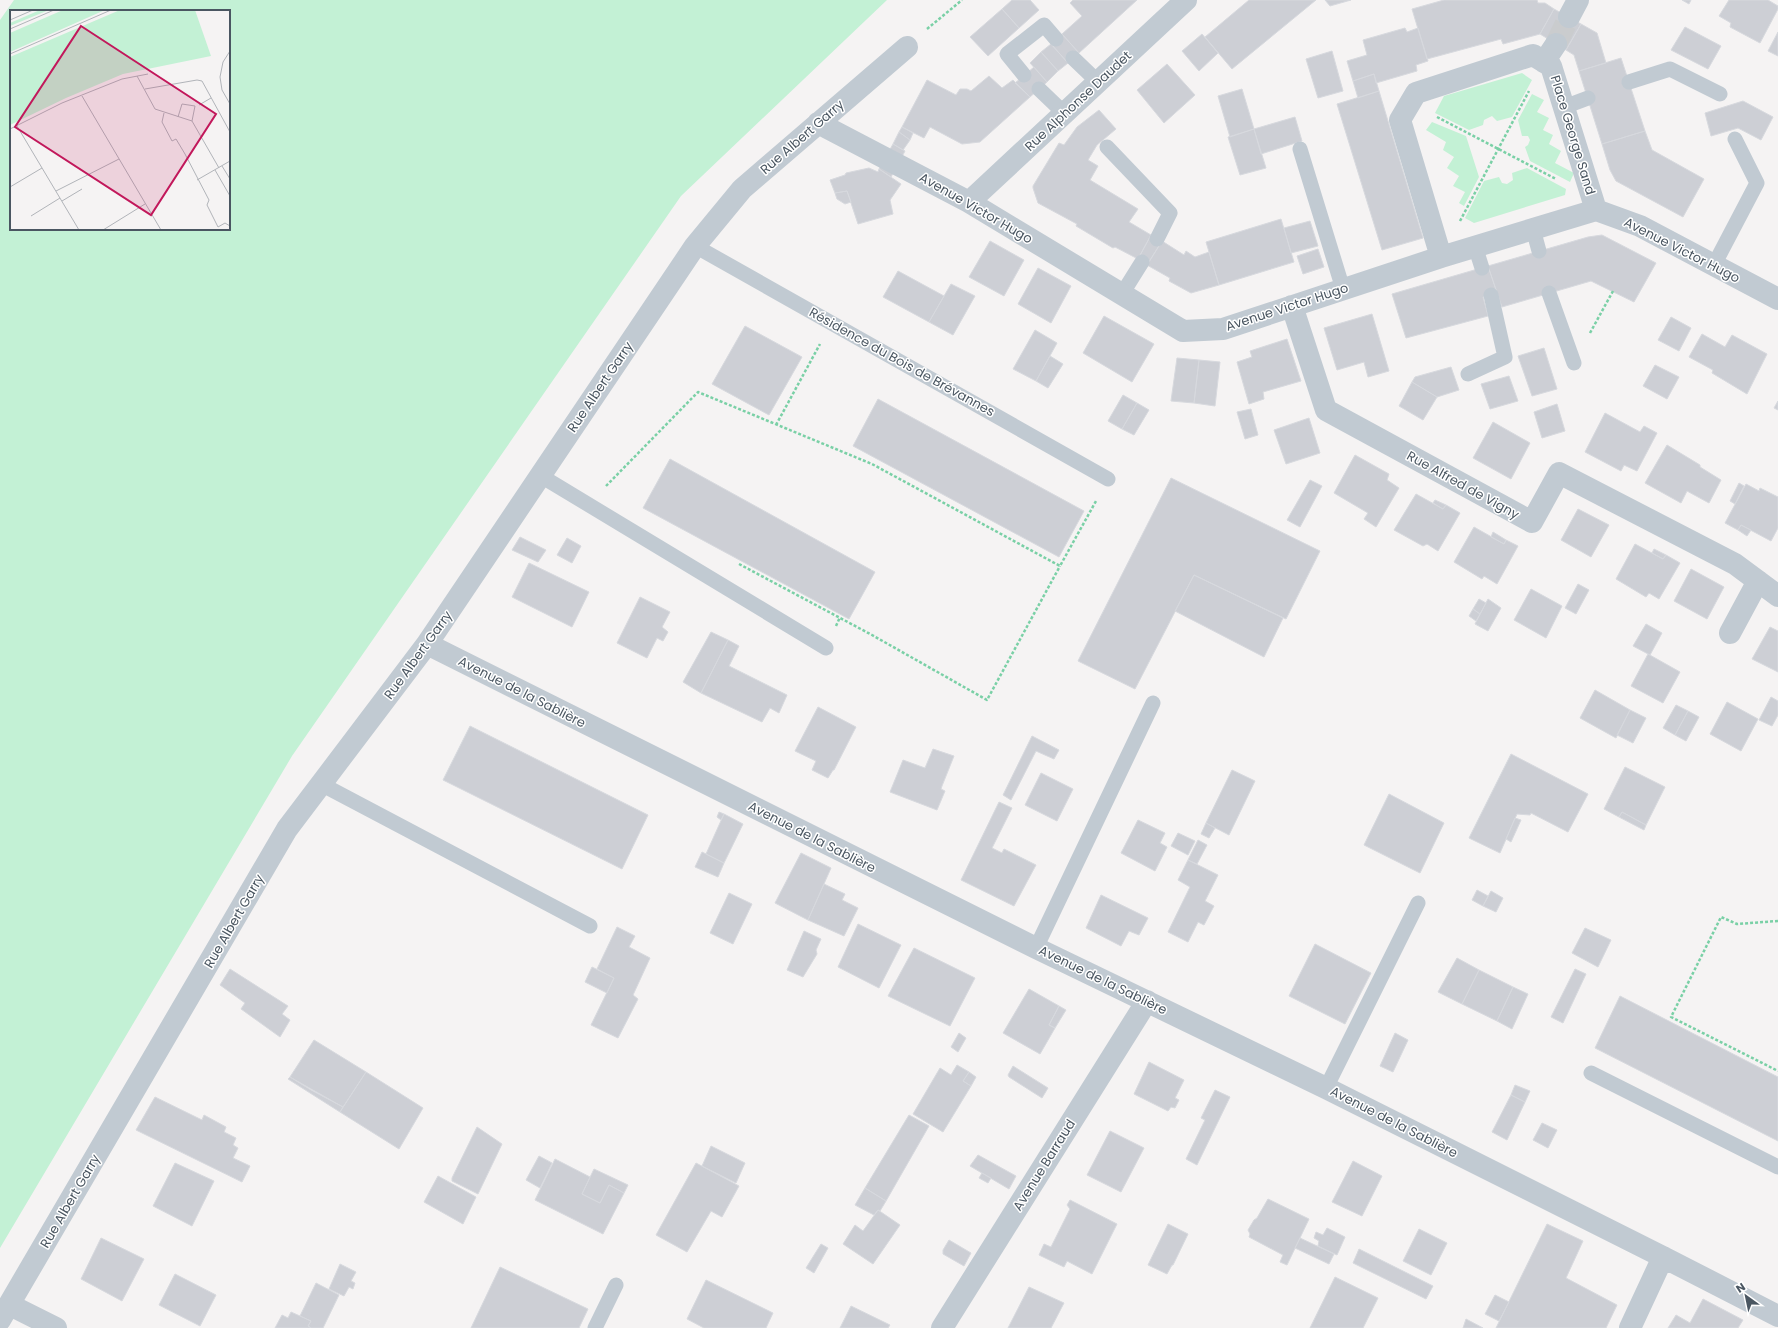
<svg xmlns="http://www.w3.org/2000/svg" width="1778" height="1328" font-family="Poppins,sans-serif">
	<rect width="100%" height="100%" fill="#f5f3f3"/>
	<path fill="#c3f1d5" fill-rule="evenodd" d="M14,0H887L681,196L292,756L0,1248V20ZM11,11H229V229H11Z
		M1522,73L1532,80L1512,117L1497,121L1492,116L1484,120L1483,125L1469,130L1435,113L1444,96Z
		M1532,94L1544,100L1537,112L1549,118L1543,130L1553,135L1549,144L1561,151L1555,163L1574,173L1570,182L1530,161L1525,147L1528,145L1530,140L1528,136H1522L1518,120Z
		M1432,122L1466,136L1479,177L1464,206L1459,203L1465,192L1453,186L1459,176L1447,168L1454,157L1443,150L1446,142L1426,130Z
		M1527,168L1566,189L1565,195L1474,223L1465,218L1484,181L1499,177L1502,183L1507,184L1513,180L1512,173Z"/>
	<path fill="#cdcfd5" stroke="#d7d9de" d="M1012,0H1030L1039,10L1019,28L1002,9Z
		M1073,0H1137L1079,53L1062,34L1082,16L1070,3Z
		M1249,0H1316L1232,69L1205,37Z
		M1325,0H1351L1330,6Z
		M1444,0H1537L1538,3H1545L1554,9L1540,34L1503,44L1501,39L1427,59L1412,9Z
		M1682,0H1691L1689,4Z
		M1729,0H1768L1778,6V9L1760,43L1730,27L1731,23L1719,16Z
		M1002,9L1019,28L988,56L970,37Z
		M1554,9L1581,24L1566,50L1540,34Z
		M1581,24L1597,33L1606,63L1579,71L1574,55L1566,50Z
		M1685,27L1721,46L1708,69L1671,50Z
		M1405,28L1407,32L1418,28L1428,61L1416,65L1417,71L1376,83L1374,74L1353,81L1347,61L1367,55L1363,40Z
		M1778,32V56L1768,51Z
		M1062,34L1079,53L1068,63L1051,44Z
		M1202,34L1218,53L1199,71L1182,51Z
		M1051,44L1068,63L1058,71L1041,52Z
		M1332,51L1343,91L1318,98L1306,59Z
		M1041,52L1058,71L1047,82L1030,63Z
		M1621,58L1645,131L1602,144L1579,71Z
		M1167,64L1195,95L1164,123L1137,90Z
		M1034,67L1047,82L1030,97L1015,83Z
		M1374,74L1379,91L1358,98L1353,81Z
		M989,76L1002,88L1013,80L1030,97L980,142L962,144L930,127L924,138L902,127L927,80L956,95L960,89H967L971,91Z
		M1242,89L1254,129L1230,137L1218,96Z
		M1379,91L1423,238L1382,250L1337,104Z
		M1743,101L1773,117L1761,140L1738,128L1711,136L1705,113Z
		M1099,110L1116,129L1097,145L1088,160L1098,166L1090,180L1138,209L1129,222L1151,235L1138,259L1115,247L1113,248L1076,226L1077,224L1038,203L1033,188V186L1059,143L1064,145L1077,127Z
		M1295,117L1302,141L1261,154L1254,129Z
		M902,127L913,133L910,140L899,132Z
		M1254,129L1266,168L1240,175L1228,137Z
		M1645,131L1652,150L1704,179L1683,217L1616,181L1610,170L1602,144Z
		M899,132L910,140L903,150L893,144Z
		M893,144L905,151L891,177L879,169Z
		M869,168L878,172L879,169L901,184L890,200L893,214L858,224L847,191L835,193L830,180L845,175L846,173Z
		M847,191L851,202L845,204L837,199L835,193Z
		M1281,219L1294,262L1219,285L1206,242Z
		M1310,221L1318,246L1291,253L1284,228Z
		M1151,235L1162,241L1147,265L1138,259Z
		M1602,235L1656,263L1634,302L1591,281L1502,307L1488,266L1588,237Z
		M990,241L1024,260L1004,296L969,277Z
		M1162,241L1184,255L1186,251L1195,257L1209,252L1219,285L1191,293L1169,281L1170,278L1147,265Z
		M1318,249L1324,267L1303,274L1297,256Z
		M1488,266L1497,293L1483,297L1488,316L1406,338L1392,294Z
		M1038,268L1071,286L1051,323L1018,304Z
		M898,271L944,296L929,322L883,297Z
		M951,284L975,296L953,335L929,322Z
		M1372,314L1389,371L1368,377L1364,362L1337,370L1324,328Z
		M1104,316L1154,344L1132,382L1083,353Z
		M1671,317L1691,328L1679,351L1658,340Z
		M745,326L802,357L769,415L712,384Z
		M1035,330L1057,343L1036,381L1013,369Z
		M1702,334L1725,347L1732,335L1767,354L1747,394L1712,373L1713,370L1689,357Z
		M1287,339L1301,381L1263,392L1264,399L1249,404L1237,362L1252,357L1250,351Z
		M1544,348L1557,389L1532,396L1518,356Z
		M1050,356L1063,364L1048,388L1036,381Z
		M1177,358L1199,360L1194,403L1171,401Z
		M1199,360L1220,362L1215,406L1194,403Z
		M1655,365L1679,377L1667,399L1643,386Z
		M1451,367L1459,390L1437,397L1412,382L1415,377Z
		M1509,376L1518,401L1490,409L1481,384Z
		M1412,382L1437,397L1423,420L1399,406Z
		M1123,395L1137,403L1122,429L1108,421Z
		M878,399L1084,511L1059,557L853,446Z
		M1778,401V410L1774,408Z
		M1137,403L1149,410L1134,435L1122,429Z
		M1557,404L1565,431L1542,438L1534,412Z
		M1251,409L1258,435L1245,439L1237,412Z
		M1605,413L1640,432L1644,426L1657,433L1637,471L1624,465L1621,471L1585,452Z
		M1309,418L1320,453L1286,464L1274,430Z
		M1493,422L1530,443L1511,479L1473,458Z
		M1667,445L1700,465V467L1721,480L1709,503L1687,491L1681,503L1645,483Z
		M1355,455L1389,474L1387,480L1399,488L1376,527L1364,519L1368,513L1334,493Z
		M670,459L875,572L849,619L643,508Z
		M1171,478L1320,551L1286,619L1194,575L1135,689L1078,661Z
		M1310,480L1322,486L1300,527L1287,520Z
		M1739,483L1744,486L1735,504L1730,501Z
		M1746,484L1759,491L1760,488L1778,497V528L1771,541L1741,525L1738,530L1725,523Z
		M1416,494L1443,509L1446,505L1460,513L1438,551L1427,544L1423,546L1394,530Z
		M1435,500L1446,505L1443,509L1433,503Z
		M1578,509L1609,525L1591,557L1561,540Z
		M1741,525L1751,530L1747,536L1738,530Z
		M1474,527L1504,544L1506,540L1518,546L1497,584L1484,576L1482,579L1454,562Z
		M1493,532L1506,540L1504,544L1491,537Z
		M520,537L546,550L538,562L512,550Z
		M567,538L581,546L572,563L557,555Z
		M1635,544L1663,559L1666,555L1680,563L1659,599L1649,593L1646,597L1616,579Z
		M1654,549L1666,555L1663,559L1652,553Z
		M529,563L589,592L572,627L512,597Z
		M1691,569L1724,587L1707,619L1674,601Z
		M1194,575L1283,618L1264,657L1175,611Z
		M1578,584L1589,590L1576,614L1565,608Z
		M1531,589L1562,606L1546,638L1514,620Z
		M640,597L670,612L662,627L668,632L663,641L657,638L647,658L617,643Z
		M1479,599L1486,603L1480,614L1473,609Z
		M1488,599L1501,608L1488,631L1475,624Z
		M1473,609L1480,614L1476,621L1469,616Z
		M1646,624L1662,633L1650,655L1633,646Z
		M1770,627L1778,631V672L1752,659Z
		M711,632L728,640L701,693L683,682Z
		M728,640L739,646L729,666L787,695L779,713L770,708L762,722L701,693Z
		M1648,654L1680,672L1663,703L1631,686Z
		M1595,690L1630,710L1616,738L1580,718Z
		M1771,697L1778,701V715L1772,726L1759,720Z
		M1727,702L1758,719L1741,751L1710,734Z
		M1676,705L1688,711L1675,735L1663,728Z
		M818,707L856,727L834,770H833L828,778L812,770L816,761L795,751Z
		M1630,710L1646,718L1633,743L1617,735Z
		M1688,711L1699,717L1686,741L1675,735Z
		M470,726L648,815L622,869L443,780Z
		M1032,736L1059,750L1054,759L1036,751L1011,800L1003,795Z
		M933,749L954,756L942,786L941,789L945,791L937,810L890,792L903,760L925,768Z
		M1511,754L1588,794L1568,832L1531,813L1530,815L1517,814L1500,853L1469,838Z
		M1625,767L1665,787L1646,825L1622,812L1619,817L1604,809Z
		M1232,770L1255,781L1229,835L1206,823Z
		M1041,773L1073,789L1057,821L1025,805Z
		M1389,794L1444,823L1420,873L1364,845Z
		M999,802L1012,808L992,848L1002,853L1004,849L1036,865L1014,906L961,880Z
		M719,812L724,814L721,820L717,817Z
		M1622,812L1646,825L1644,830L1619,817Z
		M724,814L743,824L724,863L706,854Z
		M1515,818L1521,820L1511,842L1506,839Z
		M1138,820L1165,833L1160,843L1167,847L1155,871L1121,853Z
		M1206,823L1215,828L1209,838L1201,834Z
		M1178,833L1195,841L1188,855L1171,846Z
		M1198,840L1207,845L1197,864L1188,860Z
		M702,852L724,863L718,877L695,867Z
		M801,853L831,868L808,920L775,903Z
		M1188,860L1218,875L1205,901L1214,906L1204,925L1198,922L1188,942L1168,932L1190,887L1178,880Z
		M824,884L845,894L842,900L858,908L844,936L808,920Z
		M1477,890L1488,896L1483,906L1472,900Z
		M1491,891L1503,898L1496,912L1483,906Z
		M729,893L752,904L733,944L710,933Z
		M1101,895L1148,918L1139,935L1129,931L1121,946L1086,928Z
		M858,924L901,945L879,988L838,967Z
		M617,927L635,936L629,947L650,958L633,995L638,999L618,1038L591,1025L614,978L597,969Z
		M1585,928L1611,940L1598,967L1572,953Z
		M804,931L821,939L816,950L817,954L803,977L787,970Z
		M1315,944L1371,973L1345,1024L1289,996Z
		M914,948L975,978L950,1026L888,996Z
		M1457,958L1479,970L1462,1004L1438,992Z
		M592,967L614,978L607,993L585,982Z
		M230,969L288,1006L282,1014L290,1020L280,1037L241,1009L245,1003L220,985Z
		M1575,969L1586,974L1563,1023L1551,1017Z
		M1479,970L1513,987L1497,1021L1462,1004Z
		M1513,987L1528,994L1512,1029L1497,1021Z
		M1029,989L1059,1006L1049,1025L1055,1028L1040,1054L1003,1033Z
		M1620,996L1778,1077V1141L1595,1048Z
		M1059,1006L1066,1010L1055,1028L1049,1025Z
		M959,1033L966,1038L958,1052L951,1047Z
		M1395,1033L1408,1040L1393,1072L1380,1066Z
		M314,1040L366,1072L343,1107L290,1077Z
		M1149,1062L1184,1080L1175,1098L1179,1100L1175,1108L1171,1107L1168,1111L1134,1094Z
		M957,1065L969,1072L963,1081L971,1086L943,1132L913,1114L940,1068L951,1075Z
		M1013,1066L1048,1088L1042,1098L1009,1077L1008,1075Z
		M366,1072L423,1108L399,1149L340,1112Z
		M969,1072L976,1077L971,1086L963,1081Z
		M290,1077L311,1090L343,1107L340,1112L288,1079Z
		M1515,1085L1530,1091L1525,1102L1511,1095Z
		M1215,1090L1230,1097L1197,1165L1186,1159L1205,1120L1201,1118Z
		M1511,1095L1525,1102L1507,1140L1492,1132Z
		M155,1097L202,1120L204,1115L226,1127L224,1132L236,1138L233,1145L238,1148L233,1158L250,1166L242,1182L136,1130Z
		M909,1115L929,1126L886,1201L865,1188Z
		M1542,1123L1557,1130L1548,1148L1533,1140Z
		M477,1127L502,1144L478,1194L452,1181V1178Z
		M1110,1131L1144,1148L1121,1192L1087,1175Z
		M711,1146L745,1163L736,1183L702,1166Z
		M978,1155L1016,1176L1009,1189L970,1166Z
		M539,1156L552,1163L540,1188L526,1180Z
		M555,1159L590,1177L582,1194L600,1203L609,1185L624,1193L603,1234L535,1200Z
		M1353,1161L1382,1176L1362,1216L1332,1202Z
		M175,1163L214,1181L192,1226L153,1206Z
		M696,1163L739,1186L722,1217L711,1211L687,1252L656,1235Z
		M594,1169L628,1185L624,1193L609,1185L600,1203L582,1194Z
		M982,1173L991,1178L988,1183L979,1178Z
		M438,1176L476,1197L463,1224L424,1202Z
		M865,1188L886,1201L880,1211L878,1210L874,1215L855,1205Z
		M1268,1199L1309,1219L1287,1265L1280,1262L1283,1255L1249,1237L1250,1234L1248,1230L1254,1220L1257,1218Z
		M1070,1200L1117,1224L1092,1274L1067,1261L1064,1267L1039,1255L1044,1244L1051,1247L1070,1209L1067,1205Z
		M878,1210L900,1225L873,1264L843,1244L855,1225L863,1231Z
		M1168,1224L1188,1234L1173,1265H1172L1167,1274L1148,1265Z
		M1547,1224L1583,1241L1566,1278L1617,1305L1606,1328H1496Z
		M1327,1228L1345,1237L1337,1255L1318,1246L1319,1241L1314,1238L1316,1232L1323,1235Z
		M1419,1229L1447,1243L1431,1275L1403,1261Z
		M101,1238L144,1259L122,1301L81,1279Z
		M1300,1238L1334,1254L1329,1264L1295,1248Z
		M949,1240L971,1253L964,1266L943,1254V1250Z
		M821,1244L828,1248L814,1273L806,1268Z
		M1359,1249L1433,1286L1426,1299L1353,1263Z
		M340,1264L356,1272L351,1281L355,1283L353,1289L349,1287L344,1296L329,1289Z
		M500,1267L588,1309L579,1328H471Z
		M175,1274L216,1295L200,1326L159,1305Z
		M1335,1277L1378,1298L1363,1328H1310Z
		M706,1280L773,1313L766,1328H704L687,1319Z
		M316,1283L339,1295L323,1328H311L308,1326L311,1321L300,1316Z
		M1029,1287L1064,1303L1051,1328H1008Z
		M1495,1295L1509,1302L1499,1321L1485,1314Z
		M1703,1299L1743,1320L1738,1328H1668L1676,1315L1690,1323Z
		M851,1306L890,1325L888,1328H840Z
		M291,1312L311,1321L308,1326L311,1328H275L282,1315L288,1318Z
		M1466,1319L1483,1328H1463Z"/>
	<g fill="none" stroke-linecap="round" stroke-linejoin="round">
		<path stroke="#caccce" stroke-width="22" stroke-dasharray="22 11" stroke-linecap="butt" d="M1556,44L1569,17"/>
		<path stroke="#7ad0a6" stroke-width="2.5" stroke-dasharray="3 2" stroke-linecap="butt" d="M927,29L962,0
			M1437,117L1556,179
			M1460,221L1529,91
			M1590,333L1613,291
			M776,425L820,344
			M606,486L698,392L872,464L1060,566L1096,501
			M739,564L872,635L987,700L1060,566
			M836,626L840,617
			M1778,921L1737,924L1721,917L1671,1017L1778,1071"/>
		<path stroke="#c1cad2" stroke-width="15" d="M1073,58L1098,82
			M1024,75L1007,54L1044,25L1056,39
			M1629,82L1670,69L1720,94
			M1039,89L1064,113
			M1564,107L1588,98
			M1107,147L1170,213L1157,239
			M1300,149L1343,289
			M1533,229L1539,251
			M695,246L1108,479
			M1475,246L1482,268
			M1714,265L1757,183L1735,139
			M1549,293L1574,363
			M1122,294L1142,262
			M1468,374L1505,357L1491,295
			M541,476L826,648
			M321,784L590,926
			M1036,948L1153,703
			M1591,1073L1778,1167
			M1326,1088L1418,903
			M595,1328L616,1285"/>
		<path stroke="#c1cad2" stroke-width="22" d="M1569,17L1578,0
			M1544,62L1556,44
			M818,123L969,202L1183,331L1223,329L1441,257L1596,210L1640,226L1778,299
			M969,202L1186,0
			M1441,257L1400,120L1416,93L1533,55L1551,66L1596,210
			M1292,306L1326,410L1532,522L1559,473L1735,564L1778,596
			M1730,633L1758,581
			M427,644L1036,948L1326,1088L1663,1257L1778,1316
			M10,1305L56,1328
			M0,1320L287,829L427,644L695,246L742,189L907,47
			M942,1328L1147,1001
			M1630,1328L1663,1257"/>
	</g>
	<g text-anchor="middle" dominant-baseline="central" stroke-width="3" stroke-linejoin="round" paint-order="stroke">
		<g font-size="13" fill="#4a5661" stroke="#fff">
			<text transform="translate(1078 101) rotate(-43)">Rue Alphonse Daudet</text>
			<text transform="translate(1573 135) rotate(73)">Place George Sand</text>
			<text transform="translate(802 137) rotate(-41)">Rue Albert Garry</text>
			<text transform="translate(976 208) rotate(30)">Avenue Victor Hugo</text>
			<text transform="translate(1682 250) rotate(27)">Avenue Victor Hugo</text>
			<text transform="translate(1287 307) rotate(-18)">Avenue Victor Hugo</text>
			<text transform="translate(902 362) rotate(29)">Résidence du Bois de Brévannes</text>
			<text transform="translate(600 387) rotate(-56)">Rue Albert Garry</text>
			<text transform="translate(1463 485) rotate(29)">Rue Alfred de Vigny</text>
			<text transform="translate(418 655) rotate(-54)">Rue Albert Garry</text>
			<text transform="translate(522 692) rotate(27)">Avenue de la Sablière</text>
			<text transform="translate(812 837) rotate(27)">Avenue de la Sablière</text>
			<text transform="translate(234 921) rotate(-60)">Rue Albert Garry</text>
			<text transform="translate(1103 980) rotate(26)">Avenue de la Sablière</text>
			<text transform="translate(1394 1122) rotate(27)">Avenue de la Sablière</text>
			<text transform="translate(1044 1165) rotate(-58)">Avenue Barraud</text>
			<text transform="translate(70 1201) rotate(-60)">Rue Albert Garry</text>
		</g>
	</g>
	<g transform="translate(10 10)">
		<rect width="220" height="220" fill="#f5f3f3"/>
		<path d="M30,0H39L0,16V13ZM53,0H95L0,42V23ZM110,0H185L201,46L113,64L56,88L0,115V47Z" fill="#c3f1d5"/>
		<path fill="none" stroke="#b1b4b9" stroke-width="1" d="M0,10L23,0M0,19L44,0M220,41L213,52L210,67L212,80L220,94M0,44L101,0M127,66L145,99L182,111L209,158M135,79L187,70L192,71L220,122M72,86L151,220M189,95L201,88M154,103L152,112L162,131L166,129L175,144L199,190L197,195L208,217L215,213L220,216M168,107L172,94L185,96L182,111M7,116L69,220M0,119L52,93L112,69L138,64M212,156L220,169M205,160L220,186M187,170L220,151M0,177L32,158M46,181L109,149M52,191L72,179M21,206L50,188M93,220L135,194"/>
		<path fill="#c2185b" fill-opacity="0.15" stroke="#c2185b" stroke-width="2" d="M71,16L206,104L141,205L5,117Z"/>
		<rect width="220" height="220" fill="none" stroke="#4a5661" stroke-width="2"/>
	</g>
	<g transform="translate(1746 1296) rotate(327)" stroke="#ffffff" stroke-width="3" paint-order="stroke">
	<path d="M0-3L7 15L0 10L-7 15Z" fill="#4a5661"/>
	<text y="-6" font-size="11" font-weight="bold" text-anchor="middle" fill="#4a5661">N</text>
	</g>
</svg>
